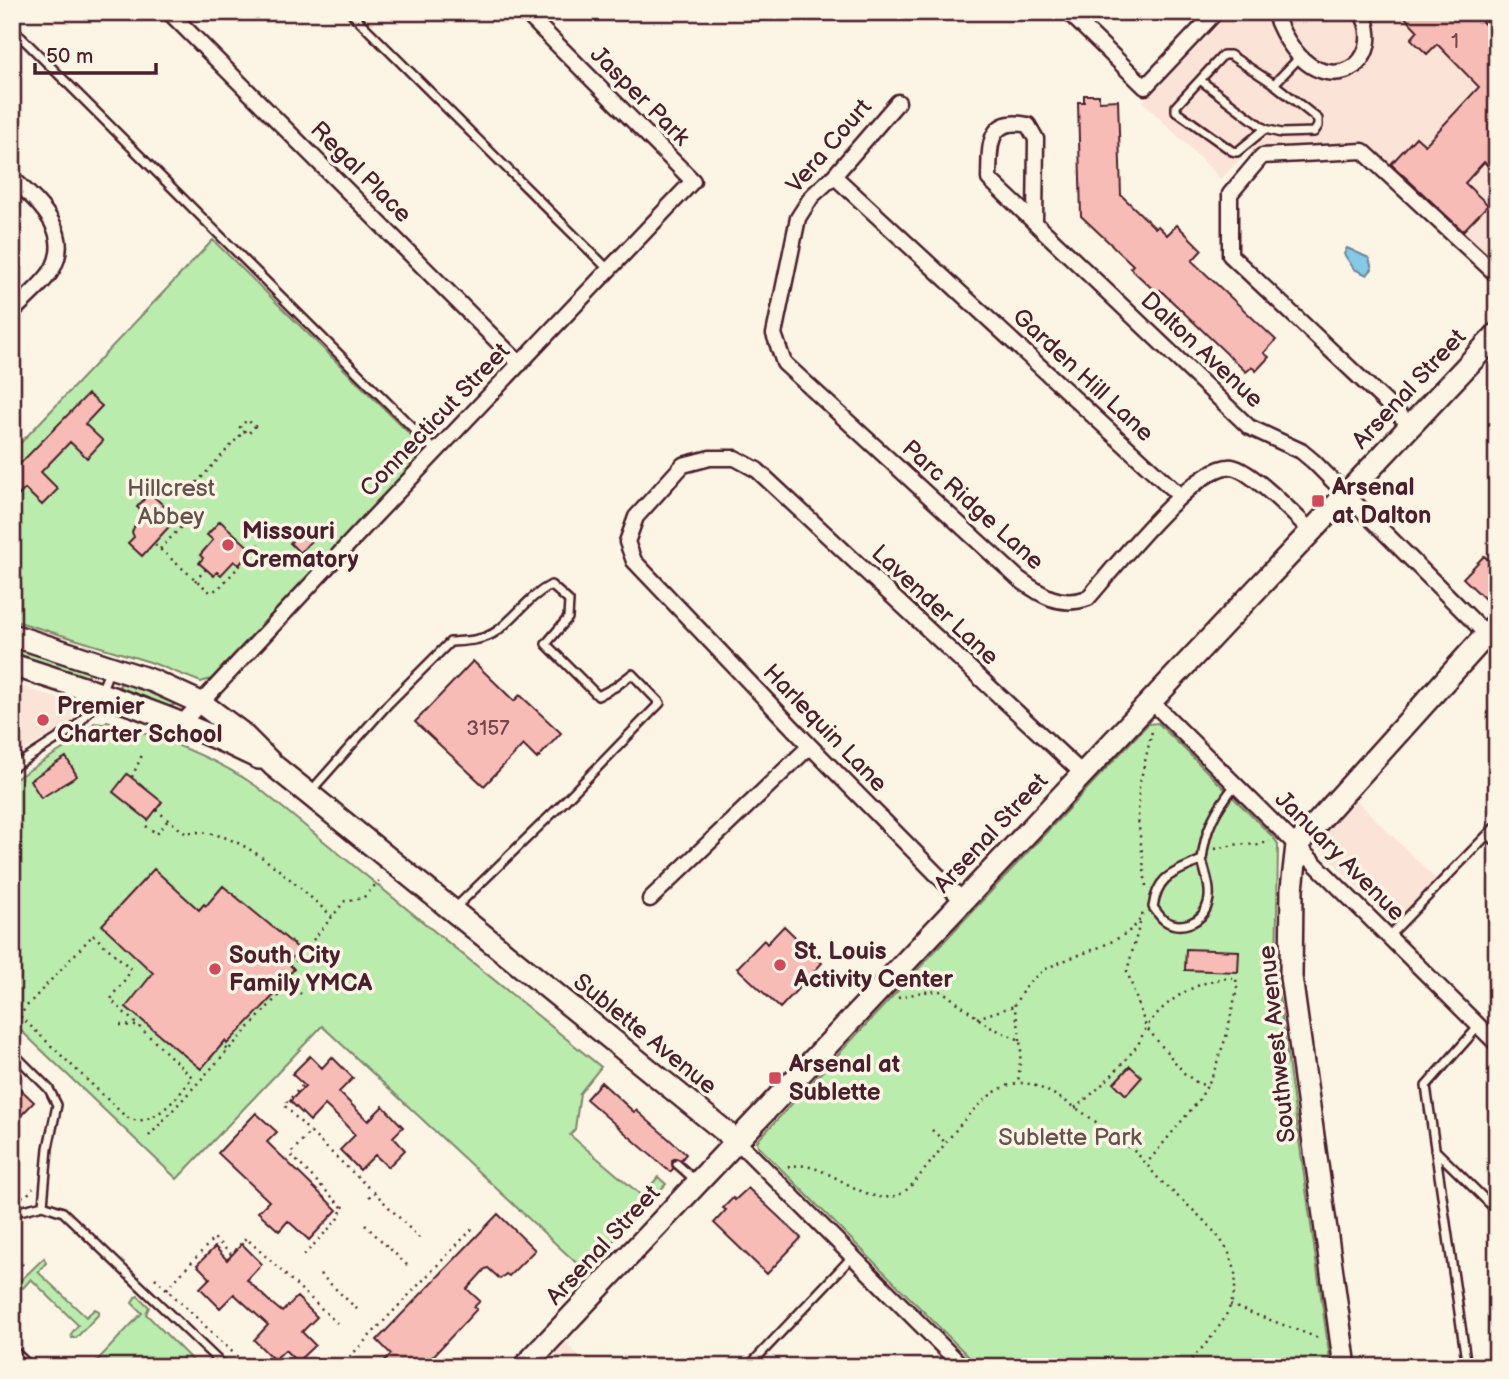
<svg xmlns="http://www.w3.org/2000/svg" width="1509" height="1379" font-family="'Balsamiq Sans',sans-serif">
	<rect width="100%" height="100%" fill="#fcf5e5"/>
	<filter id="ink" filterUnits="userSpaceOnUse"><feTurbulence type="fractalNoise" baseFrequency=".0143" numOctaves="2"/><feDisplacementMap in="SourceGraphic" scale="14" xChannelSelector="R" yChannelSelector="G"/><feConvolveMatrix kernelMatrix="1 2 1 2 8 2 1 2 1" color-interpolation-filters="sRGB"/></filter>
	<g filter="url(#ink)">
		<path fill="#fbe4d7" d="M1231,12H1497V265L1369,147L1248,151L1221,179L1143,102Z
			M12,684L74,703L78,711L72,723L12,757Z
			M1353,797L1438,881L1395,926L1318,847L1323,831Z
			M566,1343L591,1367H544Z"/>
		<path fill="#b9ecad" stroke="#82866c" stroke-width="2" d="M213,240L426,450L211,679L201,682L150,662L12,620V452Z
			M12,644L90,671L86,680L12,658Z
			M124,681L177,700L176,704L169,707L123,692L119,686Z
			M107,721C161,739 208,753 256,786L601,1067L580,1093L575,1129L570,1135L642,1196L658,1177L666,1184L585,1271L322,1026L177,1179L12,1022V781L85,735L94,723L103,724Z
			M1158,723L1273,837L1278,844L1276,976L1331,1367H979L758,1146L757,1141L1148,724Z
			M44,1258L46,1263L38,1272L86,1317L95,1309L99,1311V1314L76,1338H72L71,1334L78,1325L31,1279L23,1288L18,1286V1283Z
			M138,1296L149,1307L146,1314L199,1367H91L142,1313L132,1303L135,1297Z"/>
		<path fill="#84c9e5" stroke="#6d859b" stroke-width="2" d="M1347,248L1369,258L1372,269L1367,275L1354,269L1344,254Z"/>
		<path fill="#f8bcb6" stroke="#4a1f2b" stroke-width="2" d="M1400,12H1472L1497,36V160L1489,167L1484,162L1465,183L1488,205L1463,231L1391,164L1416,137L1425,145L1479,87L1437,44L1427,54L1411,39L1418,31Z
			M1084,95H1099V101L1118,100L1121,195L1155,228L1158,226L1167,235L1177,225L1202,250L1192,261L1276,340L1264,353L1269,357L1256,371L1252,367L1246,372L1160,290L1157,293L1130,268L1133,265L1081,216L1078,102H1084Z
			M88,394L102,406L85,424L103,441L87,458L70,442L41,472L58,489L42,505L25,489L12,502V472Z
			M150,493L177,518L142,556L128,543L134,537L132,532L135,525L147,516L137,507Z
			M220,521L252,550L239,565L234,561L221,575L217,572L214,576L199,563L203,558L200,555L213,540L207,535Z
			M301,531L311,541L300,553L290,543Z
			M1484,556L1497,568V590L1487,601L1463,578Z
			M473,661L514,701L520,695L561,733L537,759L523,745L484,786L415,722Z
			M66,757L77,776L41,798L30,780Z
			M127,774L162,802L148,820L113,792Z
			M154,869L199,910L204,904L206,906L223,886L299,949L288,963L294,969L279,986L281,988L227,1044L225,1041L201,1069L126,1007L153,973L102,925Z
			M784,926L822,963L780,1008L737,968L764,940L767,944Z
			M1186,949L1239,951L1238,972L1185,970Z
			M310,1056L322,1068L332,1057L353,1078L339,1092L368,1121L383,1106L403,1127L393,1137L405,1150L388,1167L375,1155L360,1170L340,1150L355,1135L342,1121L325,1105L310,1121L290,1101L305,1086L292,1074Z
			M1130,1066L1142,1077L1126,1095L1114,1083Z
			M12,1081L34,1102L12,1125Z
			M601,1082L634,1112L636,1110L686,1154L681,1160L676,1158L672,1160L673,1169L670,1172L586,1099Z
			M256,1113L277,1132L267,1142L337,1210L309,1240L288,1221L279,1231L258,1212L269,1201L218,1153Z
			M748,1188L801,1238L767,1274L714,1223L726,1210L723,1208L733,1198L735,1200Z
			M498,1214L535,1250L509,1276L506,1274L500,1279L488,1268L485,1269L467,1289L480,1301L474,1307L477,1309L423,1367H379L391,1354L377,1340Z
			M242,1244L262,1264L247,1280L269,1301L282,1312L297,1297L317,1317L302,1332L315,1345L297,1362L285,1350L274,1360L254,1340L268,1325L234,1294L220,1308L200,1288L210,1278L197,1265L215,1247L227,1260Z"/>
		<g fill="none" stroke-linecap="round" stroke-linejoin="round">
			<g stroke="#4a1f2b" stroke-width="12">
				<path id="lane" d="M350,12L608,269
					M12,28L436,451
					M1223,55H1230L1274,84L1318,119V126L1314,132L1281,133L1265,129L1237,152L1232,151L1176,111V106Z
					M1200,80L1265,129
					M1274,84L1300,57
					M12,768L74,728C92,711 101,694 109,671
					M311,791L388,704L450,642C466,641 483,641 497,631C517,616 529,596 551,585L569,601L568,618L546,644L598,696L615,687L632,674L660,703L561,805L454,909
					M1488,834L1497,843
					M1202,860C1205,873 1212,890 1208,903C1203,923 1180,931 1164,920C1160,917 1156,911 1153,907C1158,874 1174,873 1202,860C1205,828 1216,809 1236,784
					M1388,937L1497,825
					M12,1052L49,1089L57,1105L48,1148L43,1205
					M1435,1150L1497,1211
					M677,1164L695,1180
					M12,1213L43,1205L63,1212L225,1367
					M12,1349L31,1367
					M748,1367L853,1256
					M1467,1367L1426,1086L1479,1026"/>
			</g>
			<g stroke="#4a1f2b" stroke-width="19">
				<path id="street" d="M169,12L520,364
					M1068,12L1145,87L1216,12
					M1274,12C1282,36 1301,68 1327,72C1362,78 1379,40 1361,12
					M898,102L834,176L812,196L798,218L774,334L784,363L1019,579C1041,595 1060,608 1088,598C1112,571 1197,462 1232,467C1251,470 1296,516 1311,531
					M834,176L1180,496
					M12,178C38,202 76,234 50,273C40,287 24,300 12,312
					M1035,222L1036,139L1028,125C986,116 990,148 989,179L1249,427L1301,451L1313,461L1497,645
					M1411,426L1230,255V194L1262,156L1363,151L1497,275
					M1151,701L1497,1044
					M182,723L371,520L693,181L525,12
					M650,899L810,746
					M963,901L810,746L634,561L627,542L636,517L683,465L710,458H735L757,470L1083,774
					M738,1142L963,1367"/>
			</g>
			<g stroke="#4a1f2b" stroke-width="26">
				<path id="secondary" d="M12,635L153,681L201,703L240,732L274,766L309,794L738,1142
					M12,665C97,692 180,719 259,758
					M524,1367L1497,334
					M1345,1367L1291,977L1292,889L1297,845L1497,623"/>
			</g>
			<path stroke="#4a1f2b" stroke-width="2.5" stroke-dasharray="2 5" stroke-linecap="butt" d="M192,488L244,431L248,434L255,426L247,420L240,427L244,431
				M155,545L210,592L218,589L261,543
				M160,549L180,528L181,524L177,518
				M195,581L206,569
				M132,777L142,755
				M156,810L185,833C239,824 294,884 332,916
				M146,826L157,834L168,820
				M1215,849L1239,844L1258,845L1270,841
				M1146,886L1138,819L1139,787L1153,727
				M1140,923L1127,971L1146,1027L1185,1074L1199,1084L1208,1085
				M93,935L130,968C129,980 115,988 111,1000L192,1077C180,1096 149,1133 125,1116L21,1017L24,1009Z
				M282,978L345,901L363,898L379,881
				M289,984L301,994
				M898,998L922,992L942,991L990,1027L1020,1040L1021,1050L1018,1084
				M977,1018L1014,1006
				M120,1025L138,1026
				M1020,1040L1019,1028L1014,1006C1021,992 1032,977 1046,969C1072,954 1133,943 1143,913
				M221,1043L228,1050
				M302,1086L284,1105L310,1132
				M1075,1108C1098,1090 1118,1070 1136,1047C1141,1041 1142,1034 1146,1028C1164,999 1203,977 1236,978L1237,989L1226,1037L1212,1077L1199,1100L1147,1163
				M932,1130L947,1144
				M149,1136L289,984L277,974
				M788,1167C825,1156 863,1209 898,1195C906,1192 916,1181 921,1174C945,1147 982,1084 1021,1083C1048,1082 1112,1134 1134,1151C1145,1160 1152,1173 1163,1183C1185,1204 1227,1235 1234,1267C1243,1306 1209,1343 1183,1367
				M369,1197L374,1192L419,1238
				M15,1199L28,1194L33,1188
				M342,1207L290,1154L310,1132L369,1188
				M365,1225L407,1265
				M12,1254L23,1265
				M304,1255L339,1218L342,1207L349,1206
				M320,1274L360,1312
				M155,1278L248,1367
				M167,1289L214,1238L231,1254L246,1238L337,1323
				M1230,1305L1321,1339
				M340,1367L473,1228"/>
			<use href="#lane" stroke="#fcf5e5" stroke-width="7"/>
			<use href="#street" stroke="#fcf5e5" stroke-width="14"/>
			<use href="#secondary" stroke="#fcf5e5" stroke-width="21"/>
		</g>
	</g>
	<g fill="#d1495b" stroke="#fcf5e5" stroke-width="2.5">
		<rect x="1311" y="494" width="14" height="14" rx="3.5"/>
		<circle cx="228" cy="545" r="7"/>
		<circle cx="43" cy="720" r="7"/>
		<circle cx="780" cy="965" r="7"/>
		<circle cx="215" cy="969" r="7"/>
		<rect x="768" y="1071" width="14" height="14" rx="3.5"/>
	</g>
	<g text-anchor="middle" dominant-baseline="central" stroke-width="7" stroke-linejoin="round" paint-order="stroke">
		<g font-size="21" fill="#76464e">
			<text x="1455" y="41">1</text>
			<text x="488" y="728">3157</text>
		</g>
		<g font-size="24" fill="#4a1f2b" stroke="#fcf5e5">
			<text transform="translate(640 96) rotate(45)">Jasper Park</text>
			<text transform="translate(829 146) rotate(-49)">Vera Court</text>
			<text transform="translate(361 172) rotate(45)">Regal Place</text>
			<text transform="translate(1202 350) rotate(43)">Dalton Avenue</text>
			<text transform="translate(1083 375) rotate(43)">Garden Hill Lane</text>
			<text transform="translate(1409 389) rotate(-47)">Arsenal Street</text>
			<text transform="translate(435 420) rotate(-46)">Connecticut Street</text>
			<text transform="translate(973 505) rotate(42)">Parc Ridge Lane</text>
			<text transform="translate(935 605) rotate(43)">Lavender Lane</text>
			<text transform="translate(825 728) rotate(46)">Harlequin Lane</text>
			<text transform="translate(991 833) rotate(-47)">Arsenal Street</text>
			<text transform="translate(1340 856) rotate(45)">January Avenue</text>
			<text transform="translate(645 1034) rotate(39)">Sublette Avenue</text>
			<text transform="translate(1277 1044) rotate(-96)">Southwest Avenue</text>
			<text transform="translate(603 1245) rotate(-47)">Arsenal Street</text>
		</g>
		<g font-size="24" font-weight="bold" fill="#4a1f2b" stroke="#fcf5e5" text-anchor="start">
			<text x="1332" y="487">Arsenal<tspan x="1332" dy="28">at Dalton</tspan></text>
			<text x="242" y="531">Missouri<tspan x="242" dy="28">Crematory</tspan></text>
			<text x="57" y="706">Premier<tspan x="57" dy="28">Charter School</tspan></text>
			<text x="794" y="951">St. Louis<tspan x="794" dy="28">Activity Center</tspan></text>
			<text x="229" y="955">South City<tspan x="229" dy="28">Family YMCA</tspan></text>
			<text x="789" y="1064">Arsenal at<tspan x="789" dy="28">Sublette</tspan></text>
		</g>
		<g font-size="24" fill="#66524c" stroke="#fcf5e5">
			<text x="171" y="488">Hillcrest<tspan x="171" dy="28">Abbey</tspan></text>
			<text x="1070" y="1137">Sublette Park</text>
		</g>
	</g>
	<rect width="1509" height="1379" fill="none" stroke="#fcf5e5" stroke-width="42"/>
	<rect x="21" y="21" width="1467" height="1337" fill="none" stroke="#4a1f2b" stroke-width="2.5" filter="url(#ink)"/>
	<path d="M35 63v10h121v-10" fill="none" stroke="#4a1f2b" stroke-width="3.5"/>
	<text x="46" y="63" font-size="21" fill="#4a1f2b" stroke="#fcf5e5" stroke-width="5" paint-order="stroke">50 m</text>
</svg>
